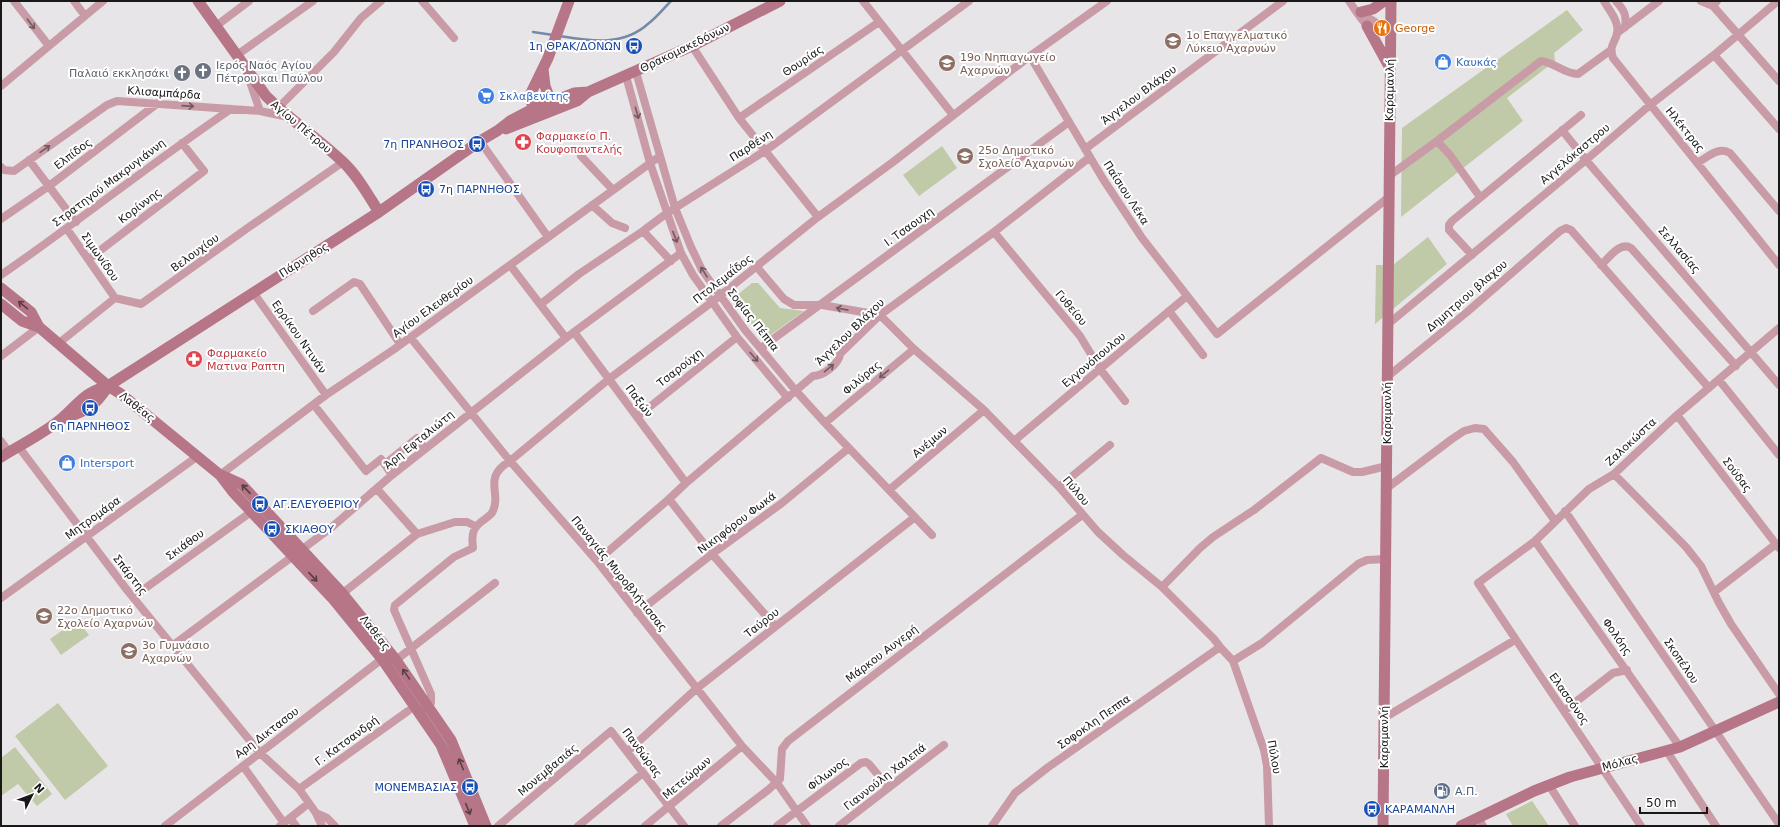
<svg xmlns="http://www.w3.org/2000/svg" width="1780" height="827" font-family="'DejaVu Sans',sans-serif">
	<rect width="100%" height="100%" fill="#e7e5e8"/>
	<path fill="#c0caa8" d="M1567,10L1583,30L1554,53L1555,61L1507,98L1523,121L1401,217L1402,128Z
		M942,146L957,168L919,196L903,175Z
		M1428,237L1447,264L1375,324L1376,265H1393Z
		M752,283H758L780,308L804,311L765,339C757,330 736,308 736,296Z
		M77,620L89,635L61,655L50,639Z
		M58,703L108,766L65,800L15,736Z
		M15,747L52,794L37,806L18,784L1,796V758Z
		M1532,801L1549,826H1513L1506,814Z"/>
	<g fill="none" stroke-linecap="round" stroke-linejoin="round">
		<path stroke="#758aa6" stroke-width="2.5" d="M533,32L553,35
			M560,36C591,41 623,47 649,23C657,17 664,8 671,1"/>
		<path stroke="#c99ba7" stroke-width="8" d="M14,1L49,46
			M74,1L85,16
			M422,1L454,38
			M863,1L953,115
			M1349,1C1360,16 1368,36 1391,32
			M1604,1C1609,10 1620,22 1617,34C1614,45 1609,45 1613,58L1779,265
			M1616,1C1624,10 1627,15 1625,27
			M1701,1L1713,6
			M1717,1L1713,6L1779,81
			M1358,11L1391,32
			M216,26L249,1
			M1617,33L1659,1
			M692,46L739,118L818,217
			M1714,55L1779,129
			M1030,56L1103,179L1142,238L1217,334L1389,197
			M240,60L237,55L313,1
			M636,72L675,208L691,247L702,270L745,330L796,391L825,423L932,535
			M248,76L260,111
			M626,76L650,163L681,253L693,275L737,337L788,398
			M1,86L103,1
			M278,108L334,52L361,18L381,1
			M739,118L879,22
			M1562,130L1586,160L1779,385
			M480,141L548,237
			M1437,141L1450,155L1480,197
			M1085,149L1283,1
			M581,156L613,190
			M29,160L76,222
			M1697,163C1708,157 1719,146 1730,153L1779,211
			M1,167L4,170L14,171L107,105L117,101L260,111L288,117
			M1389,176L1437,141L1541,61C1554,62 1564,74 1578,74L1611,50
			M592,205L612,223L625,228
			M1,219L49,186L158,103
			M67,229L115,298
			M643,231L671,261
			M994,232L1080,336L1100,369L1125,401
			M1472,255L1449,230V225L1452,221L1581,115
			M89,259L204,171L182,143
			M510,265L566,338
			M1601,265C1609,258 1620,241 1631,248L1736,366
			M756,266L784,299L794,305H822L880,315L914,349L984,410L1059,487L1098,532L1123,555L1162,587L1214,639L1220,647L1233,661L1264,750L1267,766L1269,826
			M1,275C79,221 153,162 231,109
			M253,292L326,395
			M115,298L141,304L249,227L343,162
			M541,304L579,274L643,231L667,213L765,151L969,1
			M313,311L354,282L360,284L400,344
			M1169,311L1203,355
			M1387,325L1586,160L1650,105L1714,55L1778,1
			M574,332L686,483
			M410,337L510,461L597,561L742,746L777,783L807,826
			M59,343L115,298
			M761,348L1069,122
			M1,356L39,327
			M1387,377L1467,312L1560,231L1566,228L1571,230L1709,388
			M1719,380L1779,455
			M314,405L366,471L381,459L392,475
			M1677,415L1779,548
			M637,417L737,337
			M825,423L914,349
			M1,441L9,452
			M1014,441L1187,296
			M18,446L127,590L260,753L299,789L316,813L322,826
			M385,464L417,438L425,449
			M1614,474L1686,547L1701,566L1719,603L1731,624L1779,694
			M220,475L326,395L393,350L660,156
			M1059,487L1110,445
			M1387,488L1452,439L1464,431L1475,428L1484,429L1513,462L1555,521
			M377,489L417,534
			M889,490L984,410
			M669,499L712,554L775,626
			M1565,511L1779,824
			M1535,541L1680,747
			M597,561L669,499L686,483L813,376C823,376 839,364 840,354L880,315L994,232L1090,157
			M1162,587L1200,548L1213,537L1254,510L1321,458L1353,472H1362L1387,466
			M1714,592L1776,544
			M133,597L251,512
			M338,597L417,534L455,522H467L475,526
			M1,598L198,456
			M637,613L712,554L782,503L849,448
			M172,646L332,527L392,475L472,412L566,338L681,253
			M396,660L495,583
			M1233,661L1262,643L1358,564L1367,560L1386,559
			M424,708L431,703V694L394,610L395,605L454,557L473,548C471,533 473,527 485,519C488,517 490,515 492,513C503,492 481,479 510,461L609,379L712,302L818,217L893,162L1030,56L1107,1
			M1564,711L1613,673L1627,670
			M1384,718L1515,640
			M1666,750L1716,826
			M627,752L696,689L915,517
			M243,766L284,823
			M1549,785L1575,826
			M299,789L408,711
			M316,813L327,818L335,826
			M290,818L296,826
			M1478,818L1483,826
			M165,826L382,659
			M280,826L309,803
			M498,826L611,731L684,826
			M578,826L643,773
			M645,826L742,746
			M721,826L768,790L780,779L782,749L788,741L1082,515
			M777,826L861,763L866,762L869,764L888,787
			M839,826L944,745
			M992,826L1015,793L1047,768L1220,647
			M1641,826L1478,583L1535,541L1589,489L1614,474L1677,415L1779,328"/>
		<path stroke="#b77688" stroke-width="11" d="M198,1L266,96C290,120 318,138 343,162C358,176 368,195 379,212
			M1361,12L1373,9L1384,1
			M1367,26L1390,68
			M543,69L545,86L553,107
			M536,116L531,101V93L548,58L569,1
			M506,129L577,101L588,92L692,46L780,1
			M1,288L31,312L39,327
			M1,304L22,321L39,327L108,386L121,394L220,475L233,492L334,600L382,659L441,745L475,826
			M62,419C85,412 95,407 108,386
			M1,457C20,445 43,434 61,419C80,403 82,393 108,386L379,212L480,141L497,131L510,121L533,109L574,93L588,92
			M221,475L241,484L342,593L396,660L451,740L486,826
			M1383,826L1391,1
			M1461,826L1534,791L1570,777L1680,747L1779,702"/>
	</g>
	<defs><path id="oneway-shaft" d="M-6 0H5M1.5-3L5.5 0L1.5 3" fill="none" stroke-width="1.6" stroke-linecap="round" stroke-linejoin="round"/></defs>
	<g stroke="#715a60">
		<use href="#oneway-shaft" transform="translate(31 24) rotate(53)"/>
		<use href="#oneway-shaft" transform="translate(188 106) rotate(4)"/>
		<use href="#oneway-shaft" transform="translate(637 113) rotate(74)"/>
		<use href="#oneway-shaft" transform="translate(45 149) rotate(-35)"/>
		<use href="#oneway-shaft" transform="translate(675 237) rotate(69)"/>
		<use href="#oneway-shaft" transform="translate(704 272) rotate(-122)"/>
		<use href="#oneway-shaft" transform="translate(842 309) rotate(-169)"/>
		<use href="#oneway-shaft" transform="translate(754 357) rotate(50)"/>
		<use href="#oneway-shaft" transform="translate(829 368) rotate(-39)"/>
		<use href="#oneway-shaft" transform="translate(884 374) rotate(140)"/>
	</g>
	<g stroke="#583e45">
		<use href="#oneway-shaft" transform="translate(23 305) rotate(-141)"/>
		<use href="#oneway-shaft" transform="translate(246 489) rotate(-133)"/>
		<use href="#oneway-shaft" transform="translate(313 577) rotate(47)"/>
		<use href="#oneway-shaft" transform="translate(406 674) rotate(-125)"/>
		<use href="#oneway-shaft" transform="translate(461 764) rotate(-112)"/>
		<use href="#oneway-shaft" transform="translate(468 809) rotate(68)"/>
	</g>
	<defs>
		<g id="restaurant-disc" transform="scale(0.9)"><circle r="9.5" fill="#e8710a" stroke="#fff"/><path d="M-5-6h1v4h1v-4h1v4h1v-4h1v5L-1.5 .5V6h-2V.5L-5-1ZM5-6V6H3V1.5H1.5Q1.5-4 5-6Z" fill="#fff"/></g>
		<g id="school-disc" transform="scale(0.9)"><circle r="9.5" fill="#8d6e63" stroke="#fff"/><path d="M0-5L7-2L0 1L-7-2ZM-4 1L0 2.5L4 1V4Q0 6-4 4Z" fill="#fff"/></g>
		<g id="bus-disc" transform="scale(0.9)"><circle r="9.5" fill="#1a4fb4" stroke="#fff"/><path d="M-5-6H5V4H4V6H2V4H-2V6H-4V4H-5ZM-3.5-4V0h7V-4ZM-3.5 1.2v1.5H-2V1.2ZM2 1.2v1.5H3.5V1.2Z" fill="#fff"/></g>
		<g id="shop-disc" transform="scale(0.9)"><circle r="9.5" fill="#3f7fe0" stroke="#fff"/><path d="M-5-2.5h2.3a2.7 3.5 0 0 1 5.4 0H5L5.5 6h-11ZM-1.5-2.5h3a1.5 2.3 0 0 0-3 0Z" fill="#fff"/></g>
		<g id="church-disc" transform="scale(0.9)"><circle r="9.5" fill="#6b7280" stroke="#fff"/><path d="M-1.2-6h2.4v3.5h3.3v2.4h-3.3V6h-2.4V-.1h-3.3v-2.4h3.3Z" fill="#fff"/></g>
		<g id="supermarket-disc" transform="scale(0.9)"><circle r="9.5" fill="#3f7fe0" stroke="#fff"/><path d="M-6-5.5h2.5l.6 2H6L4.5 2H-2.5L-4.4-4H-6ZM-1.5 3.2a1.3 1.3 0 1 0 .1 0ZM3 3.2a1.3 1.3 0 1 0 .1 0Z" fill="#fff"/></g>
		<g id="pharmacy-disc" transform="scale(0.9)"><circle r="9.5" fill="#e0444e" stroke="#fff"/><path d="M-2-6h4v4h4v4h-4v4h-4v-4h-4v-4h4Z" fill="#fff"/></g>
		<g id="fuel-disc" transform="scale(0.9)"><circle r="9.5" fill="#5c6f8a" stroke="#fff"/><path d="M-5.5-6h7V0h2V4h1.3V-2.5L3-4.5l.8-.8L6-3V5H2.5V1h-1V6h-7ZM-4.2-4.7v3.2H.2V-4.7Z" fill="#fff"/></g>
	</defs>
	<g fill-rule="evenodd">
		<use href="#restaurant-disc" x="1382" y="28"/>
		<use href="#school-disc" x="1173" y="41"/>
		<use href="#bus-disc" x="634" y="46"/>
		<use href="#shop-disc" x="1443" y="62"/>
		<use href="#school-disc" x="947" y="63"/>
		<use href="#church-disc" x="203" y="71"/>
		<use href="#church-disc" x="182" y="73"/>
		<use href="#supermarket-disc" x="486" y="96"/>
		<use href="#pharmacy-disc" x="523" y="142"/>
		<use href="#bus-disc" x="477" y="144"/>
		<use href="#school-disc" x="965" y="156"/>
		<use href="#bus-disc" x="426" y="189"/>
		<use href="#pharmacy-disc" x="194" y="359"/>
		<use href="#bus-disc" x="90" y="408"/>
		<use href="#shop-disc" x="67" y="463"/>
		<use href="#bus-disc" x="260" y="504"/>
		<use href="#bus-disc" x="272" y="529"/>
		<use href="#school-disc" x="44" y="616"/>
		<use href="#school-disc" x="129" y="651"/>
		<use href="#bus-disc" x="470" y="787"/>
		<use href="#fuel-disc" x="1442" y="791"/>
		<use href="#bus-disc" x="1372" y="809"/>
	</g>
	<g text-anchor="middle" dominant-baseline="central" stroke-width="4" stroke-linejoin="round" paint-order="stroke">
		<g font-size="11" fill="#c56008" stroke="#fff" text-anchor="start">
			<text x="1395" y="28">George</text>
		</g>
		<g font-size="11" fill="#785e54" stroke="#fff" text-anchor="start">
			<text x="1186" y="35">1ο Επαγγελματικό<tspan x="1186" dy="13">Λύκειο Αχαρνών</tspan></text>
			<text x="960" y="57">19ο Νηπιαγωγείο<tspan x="960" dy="13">Αχαρνών</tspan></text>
			<text x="978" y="150">25ο Δημοτικό<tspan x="978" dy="13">Σχολείο Αχαρνών</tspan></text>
			<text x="57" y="610">22ο Δημοτικό<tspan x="57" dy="13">Σχολείο Αχαρνών</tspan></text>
			<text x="142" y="645">3ο Γυμνάσιο<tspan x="142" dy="13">Αχαρνών</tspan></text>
		</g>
		<g font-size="11" fill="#164399" stroke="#fff" text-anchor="start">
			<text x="621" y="46" text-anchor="end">1η ΘΡΑΚ/ΔΟΝΩΝ</text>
			<text x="464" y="144" text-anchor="end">7η ΠΡΑΝΗΘΟΣ</text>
			<text x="439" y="189">7η ΠΑΡΝΗΘΟΣ</text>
			<text x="90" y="426" text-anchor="middle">6η ΠΑΡΝΗΘΟΣ</text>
			<text x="273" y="504">ΑΓ.ΕΛΕΥΘΕΡΙΟΥ</text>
			<text x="285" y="529">ΣΚΙΑΘΟΥ</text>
			<text x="457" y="787" text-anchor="end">ΜΟΝΕΜΒΑΣΙΑΣ</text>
			<text x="1385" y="809">ΚΑΡΑΜΑΝΛΗ</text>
		</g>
		<g font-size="11" fill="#191819" stroke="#fff">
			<text transform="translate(685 48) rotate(-26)">Θρακομακεδόνων</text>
			<text transform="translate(803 61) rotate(-34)">Θουρίας</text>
			<text transform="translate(1390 90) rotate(-89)">Καραμανλή</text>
			<text transform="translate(164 93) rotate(4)">Κλισαμπάρδα</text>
			<text transform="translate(1139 95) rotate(-37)">Άγγελου Βλάχου</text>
			<text transform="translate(301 127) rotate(40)">Αγίου Πέτρου</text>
			<text transform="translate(1685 130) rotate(51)">Ηλέκτρας</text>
			<text transform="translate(751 146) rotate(-33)">Παρθένη</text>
			<text transform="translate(73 154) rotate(-37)">Ελπίδος</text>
			<text transform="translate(1575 154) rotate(-40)">Αγγελόκαστρου</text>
			<text transform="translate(109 183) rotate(-37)">Στρατηγού Μακρυγιάννη</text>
			<text transform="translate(1126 193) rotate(57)">Παΐσιου Λέκα</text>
			<text transform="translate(140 206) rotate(-37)">Κορίννης</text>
			<text transform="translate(909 227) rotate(-36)">Ι. Τσαουχη</text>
			<text transform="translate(1679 250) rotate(49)">Σελλασίας</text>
			<text transform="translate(195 253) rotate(-36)">Βελουχίου</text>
			<text transform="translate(100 257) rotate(55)">Σιμωνίδου</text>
			<text transform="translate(304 260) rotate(-32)">Πάρνηθος</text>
			<text transform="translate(723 279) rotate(-38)">Πτολεμαΐδος</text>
			<text transform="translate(1467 296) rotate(-41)">Δημητριου βλαχου</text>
			<text transform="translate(433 307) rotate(-36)">Αγίου Ελευθερίου</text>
			<text transform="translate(1071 308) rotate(50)">Γυθείου</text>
			<text transform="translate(753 320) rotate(52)">Σοφίας Πέππα</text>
			<text transform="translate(850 332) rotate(-44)">Άγγελου Βλάχου</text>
			<text transform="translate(299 337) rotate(55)">Ερρίκου Ντινάν</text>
			<text transform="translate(1094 360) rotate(-40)">Εγγονόπουλου</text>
			<text transform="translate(680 368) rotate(-38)">Τσαρούχη</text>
			<text transform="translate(862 378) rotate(-40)">Φιλύρας</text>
			<text transform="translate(639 401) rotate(53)">Παξών</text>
			<text transform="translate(137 407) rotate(38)">Λαθέας</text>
			<text transform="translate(1387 413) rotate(-90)">Καραμανλή</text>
			<text transform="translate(419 440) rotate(-39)">Άρη Εφταλιώτη</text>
			<text transform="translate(930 442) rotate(-40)">Ανέμων</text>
			<text transform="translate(1631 442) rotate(-43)">Ζαλοκώστα</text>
			<text transform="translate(1737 475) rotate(53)">Σούδας</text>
			<text transform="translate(1076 491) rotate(50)">Πύλου</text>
			<text transform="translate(93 518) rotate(-36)">Μητρομάρα</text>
			<text transform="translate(737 523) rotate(-37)">Νικηφόρου Φωκά</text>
			<text transform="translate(185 545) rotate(-36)">Σκιάθου</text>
			<text transform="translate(619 574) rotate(51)">Παναγιάς Μυροβλήτισσας</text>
			<text transform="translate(130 575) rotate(52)">Σπάρτης</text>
			<text transform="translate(762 623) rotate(-38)">Ταύρου</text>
			<text transform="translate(375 633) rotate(52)">Λαθέας</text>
			<text transform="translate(1617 637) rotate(55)">Φολόης</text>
			<text transform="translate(882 654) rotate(-37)">Μάρκου Αυγερή</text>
			<text transform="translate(1681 661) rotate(56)">Σκοπέλου</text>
			<text transform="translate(1569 699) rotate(55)">Ελασσόνος</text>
			<text transform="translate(1094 722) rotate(-35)">Σοφοκλη Πεππα</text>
			<text transform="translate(267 733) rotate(-37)">Αρη Δικτασου</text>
			<text transform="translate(1384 737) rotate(-90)">Καραμανλή</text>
			<text transform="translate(347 741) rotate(-36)">Γ. Κατσανδρή</text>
			<text transform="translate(642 753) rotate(53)">Πανδώρας</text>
			<text transform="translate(1274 757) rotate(80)">Πύλου</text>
			<text transform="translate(1620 763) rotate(-15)">Μόλας</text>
			<text transform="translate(548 770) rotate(-40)">Μονεμβασιάς</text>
			<text transform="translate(828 774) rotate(-37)">Φίλωνος</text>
			<text transform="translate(885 777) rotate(-38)">Γιαννούλη Χαλεπά</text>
			<text transform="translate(687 778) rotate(-40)">Μετεώρων</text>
		</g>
		<g font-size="11" fill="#366cbe" stroke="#fff" text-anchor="start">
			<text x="1456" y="62">Καυκάς</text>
			<text x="499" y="96">Σκλαβενίτης</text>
			<text x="80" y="463">Intersport</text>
		</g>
		<g font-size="11" fill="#5b616d" stroke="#fff" text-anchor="start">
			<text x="216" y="65">Ιερός Ναός Αγίου<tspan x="216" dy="13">Πέτρου και Παύλου</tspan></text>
			<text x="169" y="73" text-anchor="end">Παλαιό εκκλησάκι</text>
		</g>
		<g font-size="11" fill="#be3a42" stroke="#fff" text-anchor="start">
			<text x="536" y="136">Φαρμακείο Π.<tspan x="536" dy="13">Κουφοπαντελής</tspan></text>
			<text x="207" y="353">Φαρμακείο<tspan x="207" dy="13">Ματινα Ραπτη</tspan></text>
		</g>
		<g font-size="11" fill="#4e5e75" stroke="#fff" text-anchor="start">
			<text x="1455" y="791">Α.Π.</text>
		</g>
	</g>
	<rect width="1780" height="827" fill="none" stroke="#191819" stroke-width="4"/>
	<g transform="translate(32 795) rotate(48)" stroke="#ffffff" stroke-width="3" paint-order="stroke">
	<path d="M0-3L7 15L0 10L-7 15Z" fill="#191819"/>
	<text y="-6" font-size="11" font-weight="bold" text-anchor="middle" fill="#191819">N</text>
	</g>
	<path d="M1640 807v6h67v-6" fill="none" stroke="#191819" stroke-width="2"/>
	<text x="1646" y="807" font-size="12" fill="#191819" stroke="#ffffff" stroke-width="3" paint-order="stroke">50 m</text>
</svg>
